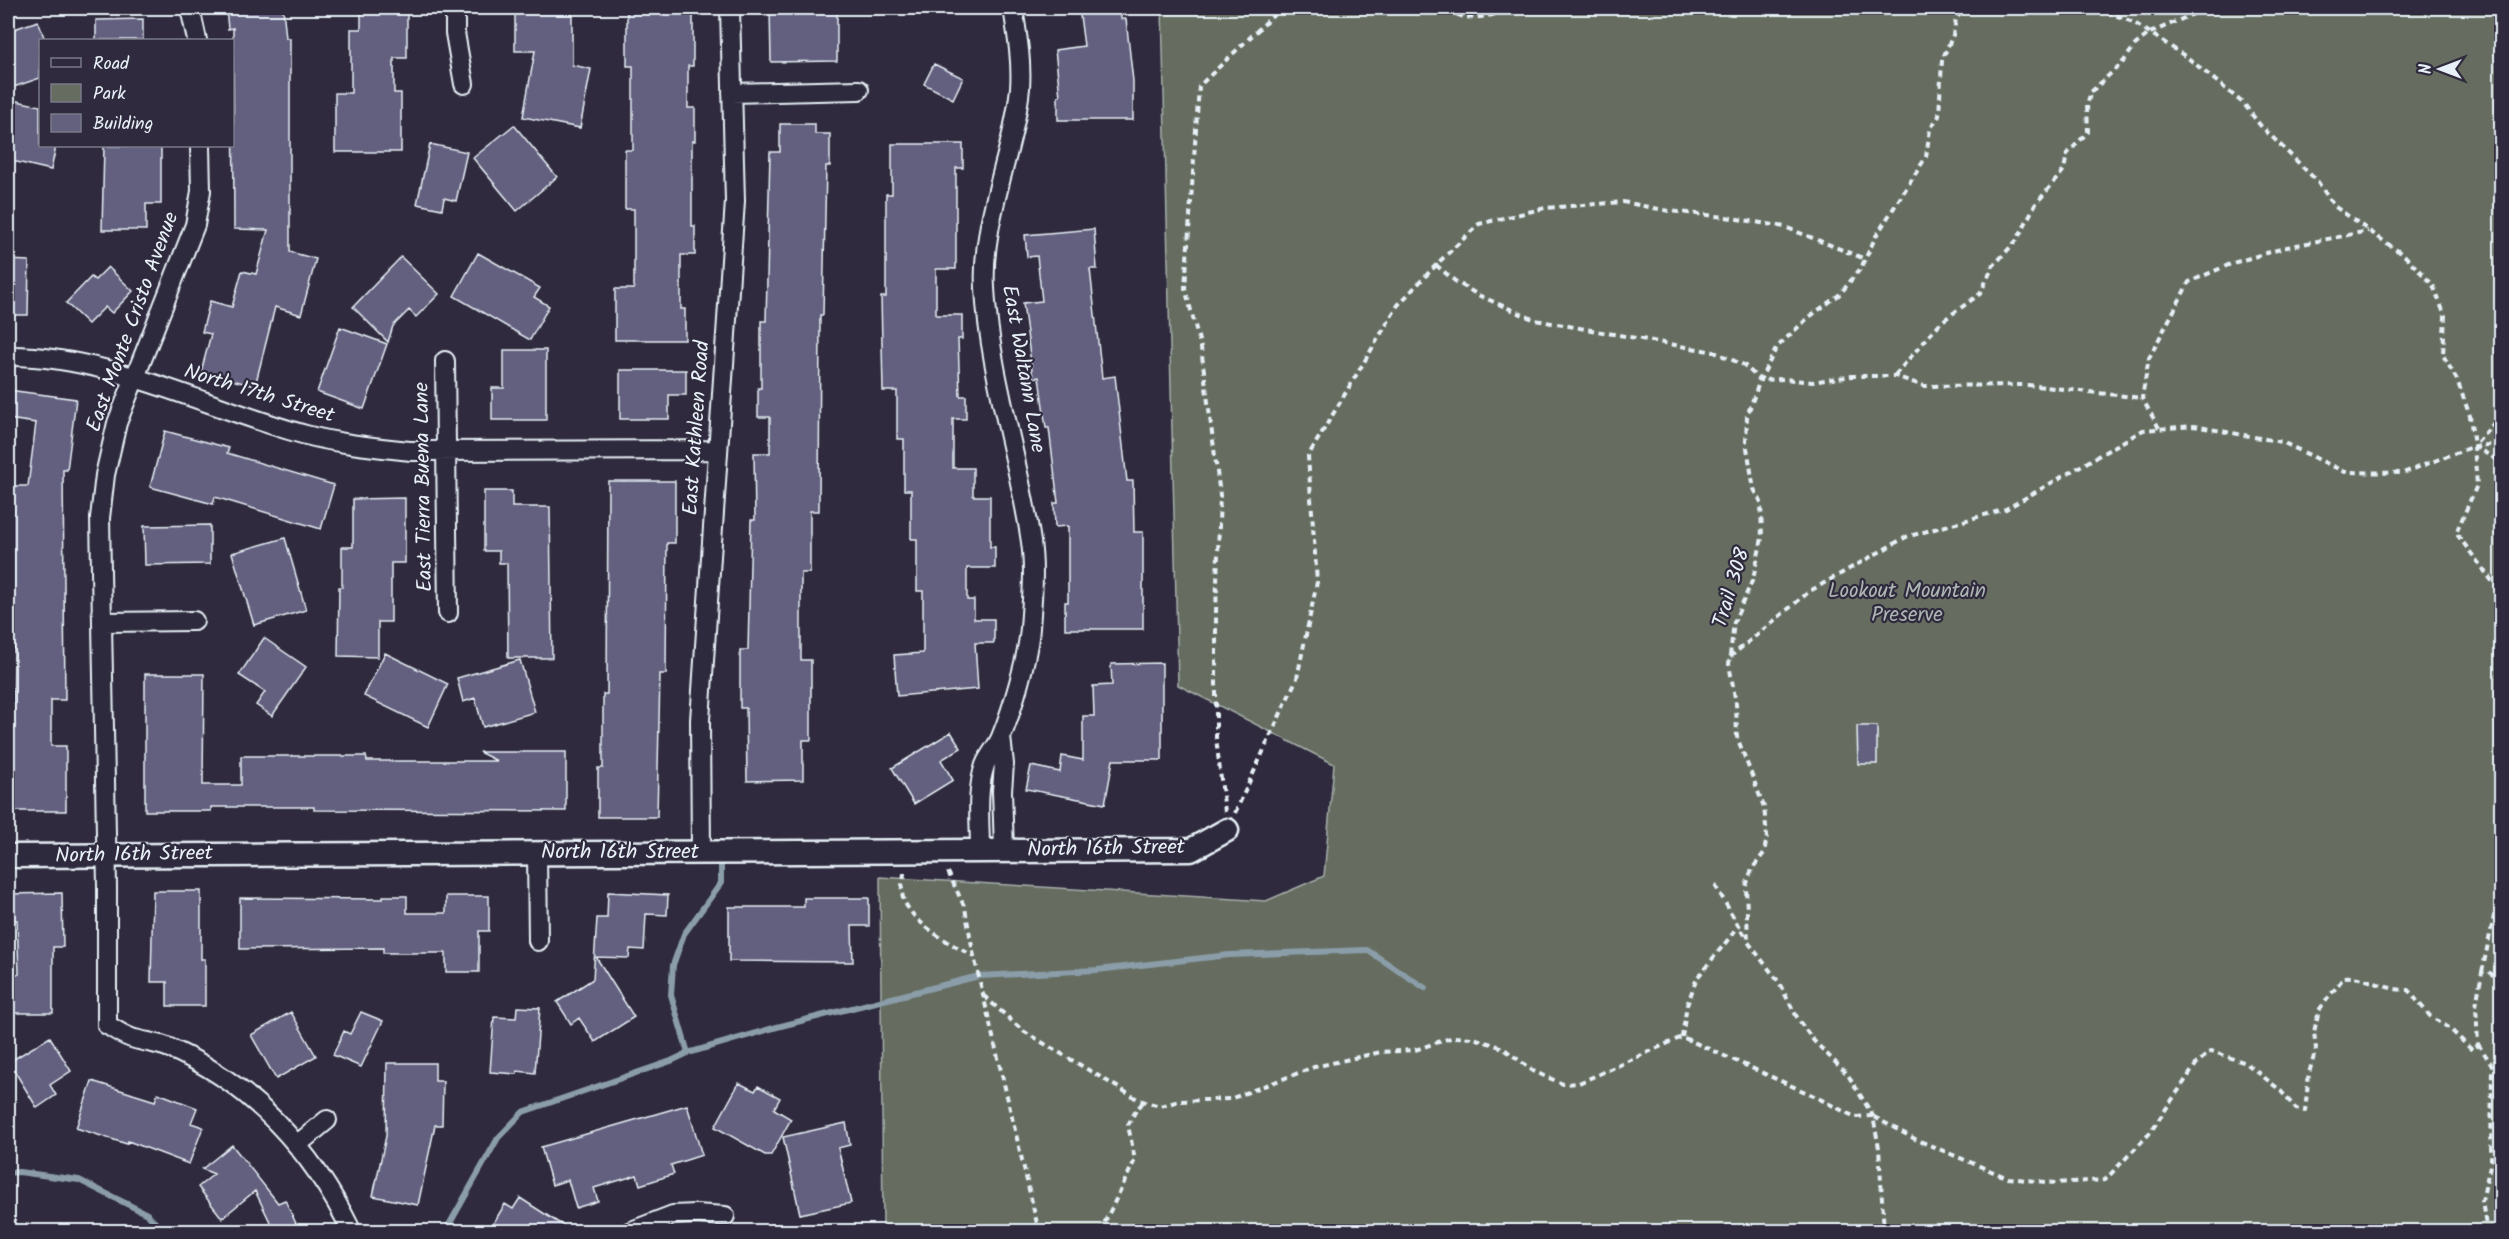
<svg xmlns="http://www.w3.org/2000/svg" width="2509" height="1239" font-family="Kalam,sans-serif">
	<rect width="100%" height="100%" fill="#2f2a3d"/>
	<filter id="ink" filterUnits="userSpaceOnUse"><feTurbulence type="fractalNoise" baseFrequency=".0167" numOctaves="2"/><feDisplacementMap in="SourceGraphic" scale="12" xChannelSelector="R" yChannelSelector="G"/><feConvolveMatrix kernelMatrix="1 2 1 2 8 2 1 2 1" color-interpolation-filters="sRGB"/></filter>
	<g filter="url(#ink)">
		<path fill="#666d60" stroke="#a7afac" stroke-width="1.5" d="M1162,8H2501V1231H883L880,877L1266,901L1324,876L1334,764L1178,685Z"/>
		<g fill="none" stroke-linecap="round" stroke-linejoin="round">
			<path stroke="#8a9da9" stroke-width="6" d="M688,1053L671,995L673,965L684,934L721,883V855
				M8,1173L19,1172L79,1180L147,1214L164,1232
				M445,1232L498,1138L523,1112L671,1061L688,1053L777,1027L979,976L1097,970L1229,955L1367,950L1425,988"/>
		</g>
		<path fill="#64617f" stroke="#e8f1f8" stroke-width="1.5" d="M226,8H283L286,38H290V252L316,259L301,315L275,307L255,386L201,372L211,334L202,332L210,301L232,307L242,271L256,274L268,230L234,229L233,28L228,29Z
			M361,8H407V58H394V93H401V152H335V93H351V29H361Z
			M515,8H572V65L591,69L580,128L523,117L535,51H515Z
			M627,8H693V66H688V108H695V141H692V226H695V255H681V309H685V340H615V289H634V209H625V150H633V66H627Z
			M770,8H837V61L771,62Z
			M1079,8H1120L1121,19H1126L1133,81V120H1058V96H1060L1055,50L1084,46Z
			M143,19V40H96V20Z
			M38,21L45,40H40V78L8,89V31Z
			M934,64L963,78L953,99L924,84Z
			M8,99L40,106V146H56L51,170L8,160Z
			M780,124H815V134H830V166H826L823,315H820L819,511H810V573H801V660H811V740H803V780L747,781L746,708H740V650H748L751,520H755L754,453H770V417H758V388H761V321H766L770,152H780Z
			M514,125L557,177L517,211L473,158Z
			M430,144L467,152L456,201L444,198L442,209L417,204Z
			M892,144H963V168H956V269H936V315H962V339H958L960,396H966V419H953V468H973V496H990V547H995V568H967V600H974V619H994V643H975L978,689L897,696L894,655L923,653V591H917V539H911V490H904V439H897V391H883L881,297H886V194H892Z
			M104,146H161V204H146V230H102Z
			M1094,229L1097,269H1090L1102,378L1115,376L1127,481H1133L1134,532H1143V629H1065V602H1068V526L1055,527L1054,503H1058L1049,428H1046L1039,377L1033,378L1023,303L1042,301L1037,256L1027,257L1025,235Z
			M478,253L540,288L534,297L549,306L530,340L454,296Z
			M401,257L439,294L416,317L409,310L393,326L388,342L353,307Z
			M8,260L29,261L28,315H8Z
			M108,267L133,291L112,313L105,307L88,324L66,303L91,277L95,280Z
			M340,327L387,344L364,409L317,392Z
			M504,350H546V420H492V388H504Z
			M620,370H686V395H669V419H620Z
			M8,390L76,399L67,470H63L65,700H51V746H66V811H12L14,646H11V551H8V486H28L36,423L8,419Z
			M165,431L229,448L227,453L334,485L321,529L215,497L213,504L150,487Z
			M608,481H675V543H667L666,674H660L657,817H598V768H603V694H607Z
			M484,491H512V507H550L552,658H508L507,563H499V551H484Z
			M405,498V563H391V622H378V657L338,656L339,587H342V547H353V499Z
			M210,525V564L145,565L144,526Z
			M285,538L306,610L254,625L232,553Z
			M264,638L306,667L272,716L256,705L265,692L239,675Z
			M385,653L448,684L428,727L364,696Z
			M520,660L535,712L483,727L475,698L463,702L457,678Z
			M1162,663V760H1113L1105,804L1026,789L1031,766L1060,772L1062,756L1083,760V716H1094L1093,686L1112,685L1111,664Z
			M145,674H204L203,785H241V756H366L367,761H497L479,752H566V811L314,810V807H211V811H145Z
			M1857,726H1877V764H1858Z
			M951,732L961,748L941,760L953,780L914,804L892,768Z
			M153,891H201V959H205V1006H167V982H151Z
			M608,892L668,895L667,915L646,914L644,950L630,949L629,958L596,957L634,1017L595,1042L579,1018L571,1024L557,1002L593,979L597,918H607Z
			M62,893L63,947H53V1013H8V974H19L17,920H8V894Z
			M383,896H407V913H446V896H489V931H479V972H446V953H383V948L240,949V898L383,899Z
			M804,898H869V926H852L853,962L729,961V907H804Z
			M517,1007L540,1008L535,1073L517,1071V1074L490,1072L494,1017L516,1018Z
			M291,1012L316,1056L276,1079L251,1035Z
			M361,1012L383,1021L361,1067L333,1055L344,1031L350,1034Z
			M50,1037L71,1071L50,1085L56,1095L37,1108L9,1062Z
			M387,1063H435V1081H443L442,1125H435L418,1205L373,1196L386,1136Z
			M92,1081L155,1101L158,1093L197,1108L191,1123L203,1127L189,1164L128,1141L127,1144L76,1128Z
			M739,1083L755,1091L758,1086L780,1098L774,1109L791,1119L771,1155H765L715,1127Z
			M687,1105L702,1155L671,1165L674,1174L640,1185L637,1175L594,1188L598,1201L576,1208L568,1180L552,1185L541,1147Z
			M846,1123L850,1145L838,1148L851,1203L800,1214L783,1137Z
			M232,1145L278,1203L285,1200L300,1232H275L255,1191L222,1218L198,1187L214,1174L202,1169Z
			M520,1198L573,1232H488L505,1204L513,1209Z"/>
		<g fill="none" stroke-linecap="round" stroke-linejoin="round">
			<g stroke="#e8f1f8" stroke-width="22">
				<path id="minor" d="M190,8L197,40
					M455,8V33L464,84
					M732,93L859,90
					M200,146L201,191L195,225L117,423L105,475L100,518L107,886V1025C116,1030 125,1037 135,1039C146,1042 157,1043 167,1047C251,1082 313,1151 352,1232
					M8,356C109,355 209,409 306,435C340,444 375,447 410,451L717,450
					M445,361L448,613
					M103,622L194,621
					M1001,737L1004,764L1002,791L1004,850
					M980,850C980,822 976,791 985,765C989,755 997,747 1001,737C1012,711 1028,656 1030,628C1032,600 1035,570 1031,542C1019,458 989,372 985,288C981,220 1013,156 1020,88C1022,61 1017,34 1013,8
					M701,852L700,720L735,201L730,8
					M537,853L538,941
					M298,1144L327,1120
					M629,1232L673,1215L696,1214L725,1216"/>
			</g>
			<g stroke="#e8f1f8" stroke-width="27">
				<path id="tertiary" d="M8,856L1191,850L1227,830"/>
			</g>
			<path stroke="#e8f1f8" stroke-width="4" stroke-dasharray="6 4.5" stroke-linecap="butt" d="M1449,8C1463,27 1502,12 1521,8
				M2097,8L2133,22L2150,33L2188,58L2244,104L2260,125L2318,182L2334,206L2405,256L2433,285L2445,316L2443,355L2457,380L2470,416L2474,446L2477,485L2456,533L2492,581L2502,589
				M1436,265L1455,281L1478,295L1535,320L1714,352L1744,365L1760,380L1785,379L1812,382L1852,376H1895L1924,386L2028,385L2142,398
				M1895,375L1941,322L1980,294L1993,266L2017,240L2035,205L2064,170L2067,154L2088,132L2087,104L2091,92L2124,61L2135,45L2150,33L2207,8
				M2502,414L2474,446L2502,463
				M2159,428L2142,398L2149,358L2189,282L2233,263L2287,247L2368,231
				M1730,657L1810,591L1906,537L2006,509L2143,430L2194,426L2282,442L2345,472L2403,473L2474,446L2502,444
				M1225,812L1216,738V612L1220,495L1201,348L1185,288L1199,86L1281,8
				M1235,813L1297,678L1317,582L1308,456L1398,305L1440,261L1479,224L1545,208L1623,202L1669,211L1726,217L1785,227L1865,259
				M948,872L965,908L973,952L1039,1232
				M904,873C904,878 901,886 902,892C904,919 951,945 974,956
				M1715,885L1746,939
				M2482,972L2494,916L2502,901
				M984,996L1023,1031L1139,1100L1160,1106L1180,1101L1230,1099L1314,1067L1381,1052L1415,1050L1453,1037L1474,1038L1503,1048L1533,1071L1563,1084L1579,1083L1682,1037L1812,1095L1855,1117L1873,1116
				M1682,1037L1687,1005L1697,978L1739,926
				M2478,1044L2492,1065L2491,1161L2482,1201L2487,1232
				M1874,1117L1915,1139L2008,1178L2055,1183L2105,1180L2149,1134L2197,1063L2211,1051L2246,1063L2280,1090L2296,1109L2305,1111L2309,1073L2316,1049L2314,1032L2319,1010L2344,977C2366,975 2385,991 2408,990L2430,1016L2449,1028L2472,1050L2478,1044L2476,1006L2482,972L2487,971L2502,981
				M1100,1232L1135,1160L1128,1125L1135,1112L1143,1102
				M1884,1232L1879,1148L1873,1116L1848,1075L1814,1041L1799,1021L1778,981L1748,942L1746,886L1752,869L1764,853L1767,836L1764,807L1737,737L1736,703L1729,664L1734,622L1753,579L1762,538L1761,502L1754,489L1746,442L1747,416L1760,380L1777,347L1808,318L1840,294L1861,268L1876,236L1926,157L1930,129L1939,116L1942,60L1953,35L1956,19L1966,8"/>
			<use href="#minor" stroke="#2f2a3d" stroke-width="18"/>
			<use href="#tertiary" stroke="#2f2a3d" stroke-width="22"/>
		</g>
	</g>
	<g text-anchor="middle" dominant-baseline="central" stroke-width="4.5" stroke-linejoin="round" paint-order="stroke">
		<g font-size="21" fill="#e8f1f8" stroke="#2f2a3d">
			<text transform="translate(133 322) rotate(-70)">East Monte Cristo Avenue</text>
			<text transform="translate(1023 369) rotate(80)">East Waltann Lane</text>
			<text transform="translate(259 394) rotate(17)">North 17th Street</text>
			<text transform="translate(697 428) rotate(-86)">East Kathleen Road</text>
			<text transform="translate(424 487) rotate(-91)">East Tierra Buena Lane</text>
			<text transform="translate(1732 588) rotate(-73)">Trail 308</text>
			<text transform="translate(1106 849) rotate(-1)">North 16th Street</text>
			<text x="620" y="852">North 16th Street</text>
			<text transform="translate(134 855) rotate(-1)">North 16th Street</text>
		</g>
		<g font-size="21" fill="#aeb6b4" stroke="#2f2a3d">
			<text x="1907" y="591">Lookout Mountain<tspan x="1907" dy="24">Preserve</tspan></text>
		</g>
	</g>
	<rect width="2509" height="1239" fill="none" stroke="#2f2a3d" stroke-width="30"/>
	<rect x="15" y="15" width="2479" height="1209" fill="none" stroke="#e8f1f8" stroke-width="2" filter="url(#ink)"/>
	<rect x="39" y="39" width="195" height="108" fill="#2f2a3d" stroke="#797a88" stroke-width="1.5"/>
	<rect x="51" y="58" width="30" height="9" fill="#2f2a3d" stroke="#797a88" stroke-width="1.5"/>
	<text x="93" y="69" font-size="18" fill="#e8f1f8">Road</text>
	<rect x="51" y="84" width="30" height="18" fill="#666d60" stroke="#797a88" stroke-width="1.5"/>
	<text x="93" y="99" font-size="18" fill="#e8f1f8">Park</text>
	<rect x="51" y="114" width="30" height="18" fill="#64617f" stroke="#797a88" stroke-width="1.5"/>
	<text x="93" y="129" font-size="18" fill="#e8f1f8">Building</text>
	<g transform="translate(2440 69) rotate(270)" stroke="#2f2a3d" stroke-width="4.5" paint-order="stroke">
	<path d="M0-4.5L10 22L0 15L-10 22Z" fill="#e8f1f8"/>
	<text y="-9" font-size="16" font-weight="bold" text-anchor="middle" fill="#e8f1f8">N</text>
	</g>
</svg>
